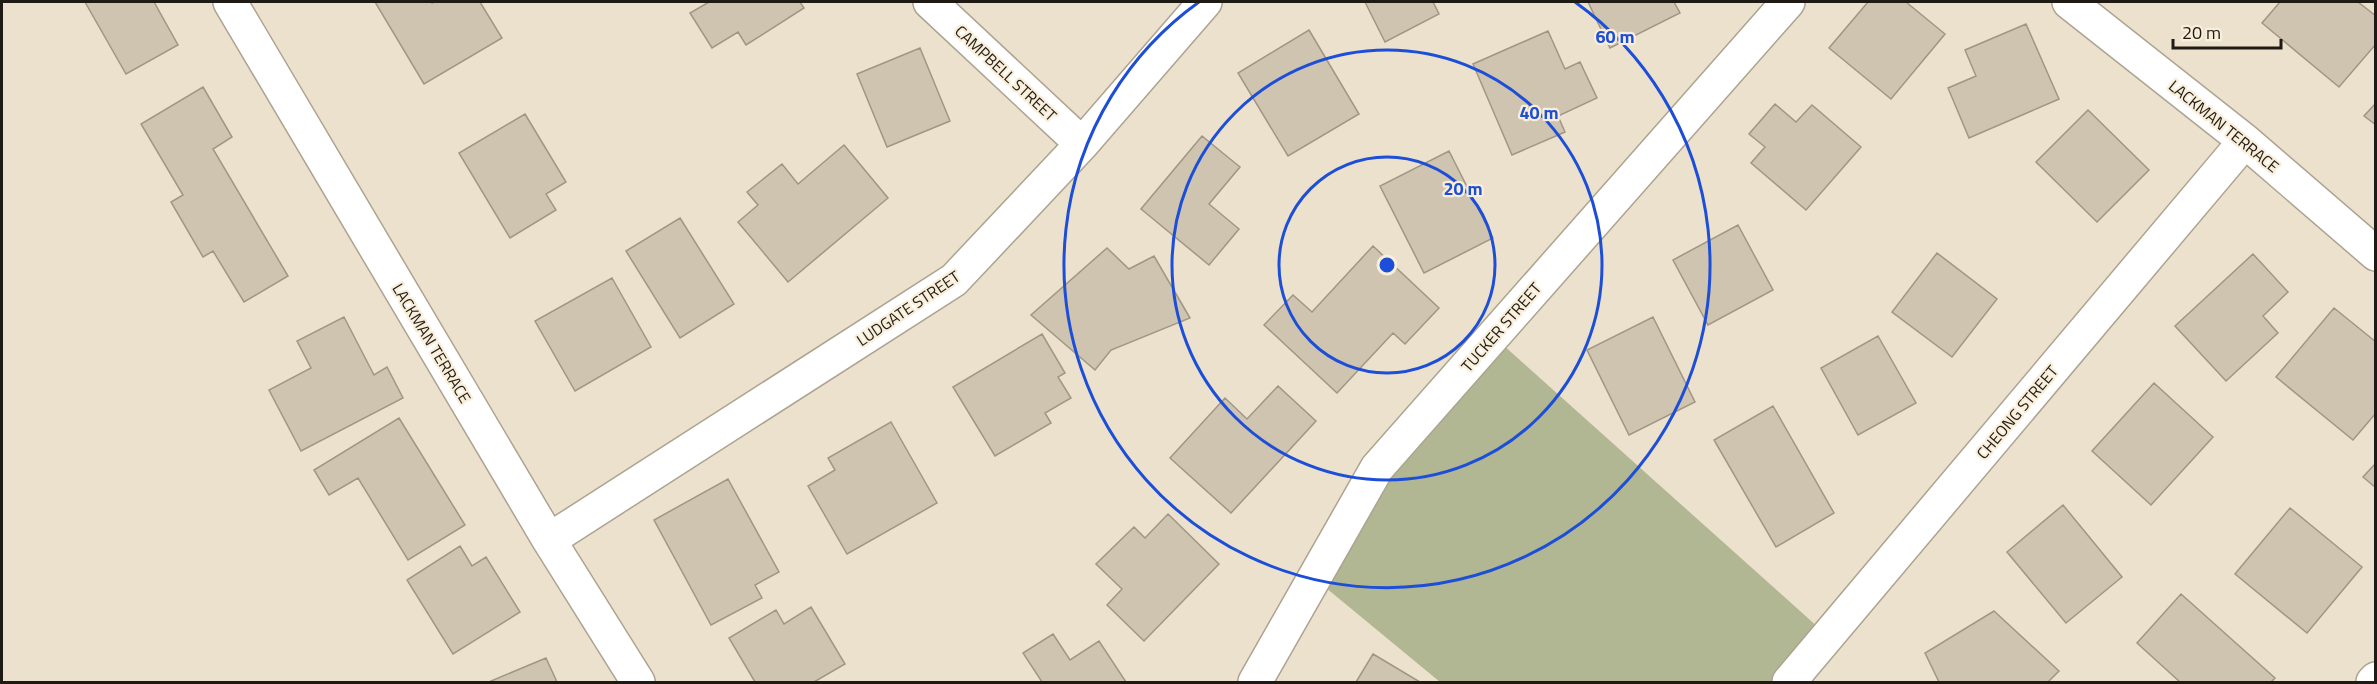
<svg xmlns="http://www.w3.org/2000/svg" width="2377" height="684" font-family="'Titillium Web',sans-serif">
	<rect width="100%" height="100%" fill="#ebe1cd"/>
	<path fill="#b1b792" d="M1493,336L1829,637L1789,682H1440L1314,578Z"/>
	<path fill="#cec4b0" stroke="#a09684" stroke-width="1.5" d="M85,2H154L178,45L126,74Z
		M375,2H430L432,3L435,2H480L502,38L424,84Z
		M709,2H800L804,8L746,45L738,32L712,48L690,13Z
		M1365,2H1433L1439,14L1385,42Z
		M1588,2H1674L1680,13L1610,48Z
		M1868,2H1906L1945,34L1891,99L1829,48Z
		M2280,2H2358L2376,16V44L2339,87L2262,23Z
		M2026,24L2059,99L1969,138L1948,88L1976,76L1965,50Z
		M1309,30L1359,114L1288,156L1238,73Z
		M1548,31L1565,69L1580,62L1597,98L1558,116L1565,132L1512,155L1473,64Z
		M920,48L950,121L887,147L857,74Z
		M203,87L232,137L213,149L288,276L244,302L213,251L203,257L171,202L183,195L141,124Z
		M2376,103V125L2364,116Z
		M1775,104L1796,122L1812,105L1861,147L1806,210L1751,163L1765,147L1749,134Z
		M2088,110L2149,170L2097,222L2036,162Z
		M525,114L566,182L546,194L556,210L510,238L459,153Z
		M1202,136L1240,167L1209,204L1239,229L1209,265L1141,209Z
		M844,145L888,198L788,282L738,222L758,205L747,192L782,164L798,184Z
		M1449,151L1493,238L1424,273L1380,186Z
		M680,218L734,304L680,338L626,251Z
		M1738,225L1773,290L1708,325L1673,260Z
		M1373,246L1439,308L1405,344L1393,333L1337,393L1264,325L1293,295L1312,312Z
		M1107,248L1129,269L1154,256L1190,318L1111,350L1095,370L1031,315Z
		M1937,253L1997,299L1952,357L1892,312Z
		M2253,254L2288,292L2263,316L2278,333L2226,381L2175,326Z
		M612,278L651,347L575,391L535,321Z
		M2334,308L2376,342V413L2353,440L2276,377Z
		M344,317L374,375L387,367L403,398L301,451L269,390L311,368L297,341Z
		M1653,317L1695,402L1629,435L1587,350Z
		M1042,334L1065,373L1058,377L1071,398L1045,413L1051,423L995,456L953,387Z
		M1878,336L1916,403L1858,435L1821,368Z
		M2154,383L2213,437L2151,505L2092,451Z
		M1278,386L1316,421L1231,513L1170,458L1225,398L1247,419Z
		M1773,406L1834,513L1776,547L1714,440Z
		M399,418L465,525L408,560L358,478L329,495L314,470Z
		M891,422L937,503L847,554L808,486L835,470L828,458Z
		M2376,463V488L2363,477Z
		M728,479L779,572L755,585L762,598L711,625L654,520Z
		M2063,505L2122,577L2066,623L2007,552Z
		M2290,508L2362,567L2307,633L2235,574Z
		M1168,514L1219,564L1144,641L1107,605L1122,589L1096,564L1134,527L1145,538Z
		M460,546L472,566L486,557L520,612L453,654L407,580Z
		M2181,594L2275,678L2271,682H2180L2137,643Z
		M811,607L845,664L814,682H755L729,638L776,610L784,624Z
		M1994,611L2059,671L2048,682H1939L1925,653Z
		M1053,634L1070,660L1099,641L1126,682H1042L1023,653Z
		M1373,654L1420,682H1356Z
		M546,658L557,682H492L491,681Z"/>
	<g fill="none" stroke-linecap="round" stroke-linejoin="round">
		<g stroke="#ada390" stroke-width="36">
			<path id="minor" d="M230,2L549,540L638,682
				M930,2L1082,144
				M2069,2L2245,141L2376,254
				M549,540L954,280L1082,144L1205,2
				M1255,682L1377,468L1788,2
				M1789,682L2245,141
				M2373,682L2376,679"/>
		</g>
		<use href="#minor" stroke="#fff" stroke-width="33"/>
	</g>
	<g fill="none" stroke="#1d4ed8" stroke-width="3">
		<circle cx="1387" cy="265" r="108"/>
		<circle cx="1387" cy="265" r="215"/>
		<path d="M1575 2A323 323 0 1 1 1199 2"/>
	</g>
	<g text-anchor="middle" dominant-baseline="central" stroke-width="4.5" stroke-linejoin="round" paint-order="stroke">
		<g font-size="16" fill="#1f1b14" stroke="#f9eeda">
			<text transform="translate(1006 73) rotate(43)">CAMPBELL STREET</text>
			<text transform="translate(2224 126) rotate(39)">LACKMAN TERRACE</text>
			<text transform="translate(908 308) rotate(-34)">LUDGATE STREET</text>
			<text transform="translate(1501 327) rotate(-49)">TUCKER STREET</text>
			<text transform="translate(432 343) rotate(59)">LACKMAN TERRACE</text>
			<text transform="translate(2017 412) rotate(-50)">CHEONG STREET</text>
		</g>
	</g>
	<circle cx="1387" cy="265" r="9" fill="#1d4ed8" stroke="#f9eeda" stroke-width="3"/>
	<g font-size="18" text-anchor="middle" font-weight="bold" fill="#1d4ed8" stroke="#f9eeda" stroke-width="4.5" stroke-linejoin="round" paint-order="stroke">
		<text x="1615" y="43">60 m</text>
		<text x="1539" y="119">40 m</text>
		<text x="1463" y="195">20 m</text>
	</g>
	<rect width="2377" height="684" fill="none" stroke="#1f1b14" stroke-width="6"/>
	<path d="M2173 39v9h108v-9" fill="none" stroke="#1f1b14" stroke-width="3"/>
	<text x="2182" y="39" font-size="18" fill="#1f1b14" stroke="#f9eeda" stroke-width="4.5" paint-order="stroke">20 m</text>
</svg>
